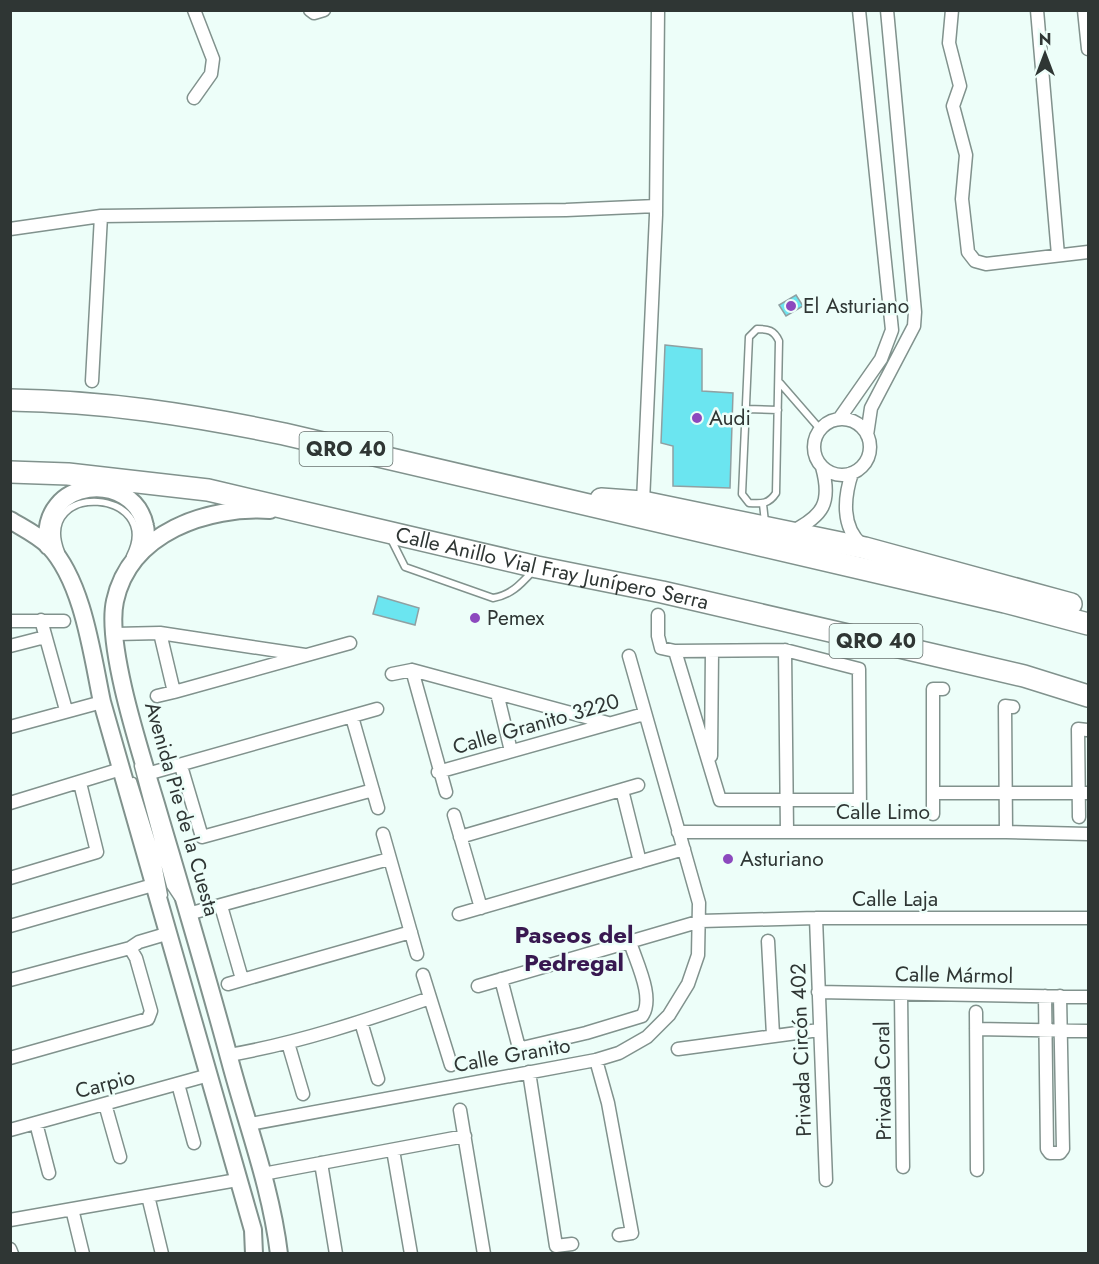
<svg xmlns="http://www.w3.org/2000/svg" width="1099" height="1264" font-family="Jost,sans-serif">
	<rect width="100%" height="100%" fill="#edfef9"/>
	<path fill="#6be5f0" stroke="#8fa0a2" stroke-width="1.5" d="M796,295L803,306L786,316L779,305Z
		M665,345L702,349V391L733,393L730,488L673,486V446L661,443Z
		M378,596L419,608L415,625L373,614Z"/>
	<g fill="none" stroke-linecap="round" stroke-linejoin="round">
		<g stroke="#81928d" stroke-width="9">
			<path id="lane" d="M757,329C768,329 774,330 779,341L776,493C769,504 762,504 749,503L742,494L749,337Z
				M780,383L820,429
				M746,409L778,410
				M763,504L765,522
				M390,537L405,567L493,598C511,595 520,585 532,572
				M61,552C33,480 164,489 130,556
				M138,766L170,886L178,898
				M133,781L157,858L164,895"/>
		</g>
		<g stroke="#81928d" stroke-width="15">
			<path id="street" d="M194,10L213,59L211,74L194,98
				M310,10L314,13L324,10
				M952,10L949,43L960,86L953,106L966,155L962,199L968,252L975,261L986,264L1088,252
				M1037,10L1058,255
				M1084,10L1088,49
				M10,229L101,216L566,210L656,206
				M92,381L101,216
				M839,419L881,359L892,330L859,10
				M814 447a28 28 0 1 1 56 0a28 28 0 1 1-56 0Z
				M867,435L871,408L914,326L915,312L887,10
				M852,473C844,497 841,527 862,545
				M643,502L656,215L658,10
				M791,532C823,516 832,503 822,467
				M658,615V636L661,648L675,651L785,650L859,669L860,812
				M41,620L66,710
				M10,621H64
				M160,633L174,692L350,643
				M115,634L160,633L305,655
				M10,646L45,637
				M785,650L787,832
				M675,651L720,800H860
				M412,670L446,792
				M392,674L412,670L608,723
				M497,693L511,751
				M157,696L174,692
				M352,717L378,808
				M10,727L102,702
				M711,756L712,651
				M181,766L202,837L373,790
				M438,772L644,714
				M147,774L377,709
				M622,790L640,862
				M933,793H1088
				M10,803L121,769
				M933,814V689H943
				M454,815L481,908
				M1079,817L1078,729L1087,730
				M678,832H1006L1088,834
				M1006,832L1005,706L1013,707
				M383,834L417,954
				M460,837L638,785
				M10,878L97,852L80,783
				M221,906L242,979
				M188,914L389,859
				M459,914L684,849
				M816,918L826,1180
				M10,926L153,885
				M768,941L773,1035
				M423,975L451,1065
				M501,979L518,1044L522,1048L586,1033L642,1016C655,998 636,962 630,942
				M10,980L130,948L139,942L166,934
				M228,984L411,932
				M478,986L701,921L816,918H1088
				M818,992L1088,997
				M901,994L903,1167
				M1045,996L1047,1149L1050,1153H1060L1063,1149L1060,996
				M976,1012L977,1170
				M361,1022L378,1079
				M976,1029L1088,1031
				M288,1043L303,1094
				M678,1049L819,1030
				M229,1055C298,1043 364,1021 430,998
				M10,1058L148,1019L151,1011L136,958L130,948
				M596,1060L608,1103L632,1233L619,1235
				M529,1072L556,1246L572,1244
				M178,1084L194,1143
				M105,1104L120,1157
				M460,1110L484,1254
				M36,1123L49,1173
				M250,1124L596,1060L619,1053L647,1037L669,1015L688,984L698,955L699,903L629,656
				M10,1130L209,1075
				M393,1150L411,1254
				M321,1163L336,1254
				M263,1174L465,1136
				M148,1196L162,1254
				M72,1209L83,1254
				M10,1220L237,1180
				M10,1249L12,1254"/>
		</g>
		<g stroke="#81928d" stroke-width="20">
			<path id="secondary" d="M270,510C208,506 130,532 115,601C105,646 142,757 156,804C181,889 207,975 230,1061C247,1125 271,1187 279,1254
				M10,520C23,528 38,535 49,546C83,582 92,654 102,702L253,1230L254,1254
				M48,546C38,476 134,470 145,526C147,533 145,542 144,549"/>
		</g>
		<g stroke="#81928d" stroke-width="24">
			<g id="highway">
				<path d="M10,400C103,401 193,415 284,434L1005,602L1088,624"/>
				<path id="s1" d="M10,472L68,474L208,490L537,567L662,592L934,655L1024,676L1088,696"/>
				<path d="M601,499L643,502L865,548L1071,604"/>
			</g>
		</g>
		<use href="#lane" stroke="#fff" stroke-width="6"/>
		<use href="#street" stroke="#fff" stroke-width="12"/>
		<use href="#secondary" stroke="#fff" stroke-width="16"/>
		<use href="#highway" stroke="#fff" stroke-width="21"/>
	</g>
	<g fill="#8c49be" stroke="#edfef9" stroke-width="2">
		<circle cx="791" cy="306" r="6"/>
		<circle cx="697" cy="418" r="6"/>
		<circle cx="475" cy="618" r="6"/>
		<circle cx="728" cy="859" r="6"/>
	</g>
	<g text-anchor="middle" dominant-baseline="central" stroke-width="5" stroke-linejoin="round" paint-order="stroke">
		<g fill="#edfef9" stroke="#68726f" stroke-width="1.5">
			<rect x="299.5" y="432" width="93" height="34" rx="4.5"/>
			<rect x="829.5" y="624" width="93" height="34" rx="4.5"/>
		</g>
		<g font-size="20" font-weight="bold" fill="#2f3634">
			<text x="346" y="449">QRO 40</text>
			<text x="876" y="641">QRO 40</text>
		</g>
		<g font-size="21" fill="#2f3634" stroke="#edfef9" text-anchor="start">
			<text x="803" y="306">El Asturiano</text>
			<text x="709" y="418">Audi</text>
			<text x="487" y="618">Pemex</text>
			<text x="740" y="859">Asturiano</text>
		</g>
		<g font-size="21" fill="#2f3634" stroke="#edfef9">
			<text stroke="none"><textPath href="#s1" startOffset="552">Calle Anillo Vial Fray Junípero Serra</textPath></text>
			<text transform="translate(536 724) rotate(-16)">Calle Granito 3220</text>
			<text transform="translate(182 809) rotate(74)">Avenida Pie de la Cuesta</text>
			<text x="883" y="812">Calle Limo</text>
			<text x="895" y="899">Calle Laja</text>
			<text transform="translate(954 975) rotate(1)">Calle Mármol</text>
			<text transform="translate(801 1050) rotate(-92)">Privada Circón 402</text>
			<text transform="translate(512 1055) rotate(-10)">Calle Granito</text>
			<text transform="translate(883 1081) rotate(-91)">Privada Coral</text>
			<text transform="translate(105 1084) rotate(-15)">Carpio</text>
		</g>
		<g font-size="24" font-weight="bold" fill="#381850" stroke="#edfef9">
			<text x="574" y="934">Paseos del<tspan x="574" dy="28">Pedregal</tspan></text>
		</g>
	</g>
	<rect width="1099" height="1264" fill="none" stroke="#2f3634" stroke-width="24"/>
	<g transform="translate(1045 54)" stroke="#edfef9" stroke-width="4.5" paint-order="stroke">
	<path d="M0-4.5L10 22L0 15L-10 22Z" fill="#2f3634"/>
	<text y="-9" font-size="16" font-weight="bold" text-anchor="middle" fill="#2f3634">N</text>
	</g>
</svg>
